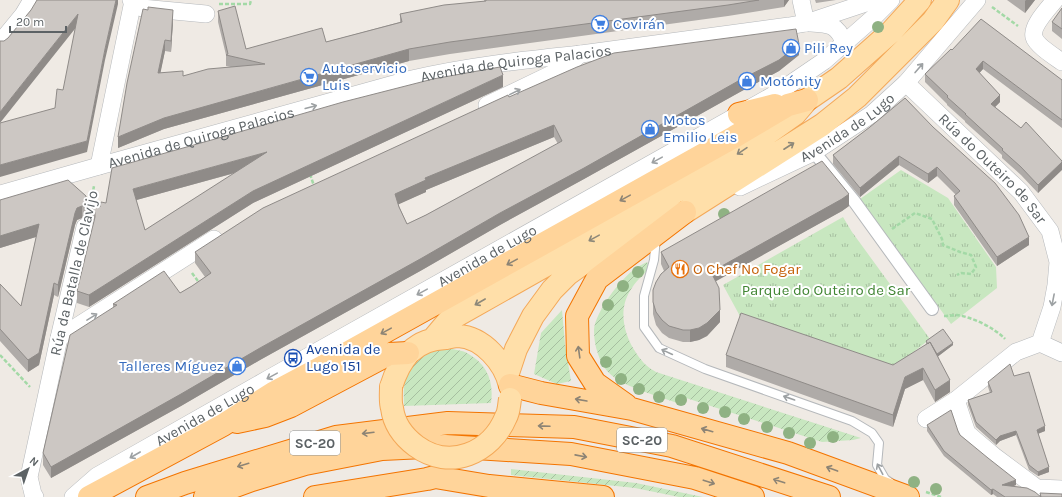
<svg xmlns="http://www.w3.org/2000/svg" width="1062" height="497" font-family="Karla,sans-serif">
	<defs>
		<pattern id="park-tufts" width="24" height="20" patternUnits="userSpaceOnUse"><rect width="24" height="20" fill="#c8e7c0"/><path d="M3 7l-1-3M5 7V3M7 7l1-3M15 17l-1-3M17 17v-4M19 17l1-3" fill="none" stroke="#a6bfa0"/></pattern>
		<pattern id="garden-furrows" width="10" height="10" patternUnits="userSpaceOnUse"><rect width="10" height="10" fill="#c8e7c0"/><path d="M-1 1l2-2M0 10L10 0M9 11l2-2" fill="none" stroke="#a6bfa0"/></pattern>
	</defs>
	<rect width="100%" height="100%" fill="#efeae4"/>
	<path fill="url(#park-tufts)" d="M901,170L948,198L996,267L997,288L951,324L860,199Z
		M843,217L852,232L930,339L911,354L895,374L741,318L723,285Z"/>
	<path fill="url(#garden-furrows)" d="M647,262L650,268C643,275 635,282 630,291C615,315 628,347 646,365C649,368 653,370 656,372L861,438L853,440L822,442L683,397L680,404C659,396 624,388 608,372C603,367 600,360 598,354C595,346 594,338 594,330C595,312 621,278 636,268C639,266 643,264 647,262Z
		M562,310L565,344L571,381L557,384L534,374L541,333Z
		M449,348C455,350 462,350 467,353C487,364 494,381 491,403L404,406C404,398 403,390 405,381C409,367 422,354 437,350C441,349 445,349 449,348Z
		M511,469L636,483L703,497H679L635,488L511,475Z"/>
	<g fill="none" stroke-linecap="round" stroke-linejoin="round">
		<g stroke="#b5b8bb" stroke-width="10">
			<path id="service" d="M656,237L654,260L644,296V327L659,348L705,369L852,421L872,433L879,443L877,465L885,479L891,483"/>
		</g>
		<g stroke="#b5b8bb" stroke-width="14">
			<path id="pedestrian" d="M814,152L854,201L932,309"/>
		</g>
		<g stroke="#b5b8bb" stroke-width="18">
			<g id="minor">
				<path d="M131,0L142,8L206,14"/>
				<path d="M801,0L806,23"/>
				<path d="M1055,0C1048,9 1031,26 1034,37C1036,45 1055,57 1062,62"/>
				<path d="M810,23C830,24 837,24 845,44"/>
				<path d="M0,43L23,15L32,0"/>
				<path id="s1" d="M906,83L1021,192L1050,231L1058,262L1056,285L1052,307L1040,343L1016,352L956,400L926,419"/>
				<path d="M487,105L566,67L580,54"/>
				<path d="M99,166L133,1"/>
				<path id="s2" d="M740,187L814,152L872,114L906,83L977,0"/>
				<path id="s3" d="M0,194L99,166L412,79C468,66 524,60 581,54C650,45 719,35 789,26L806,23L875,0"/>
				<path d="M59,338L214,239"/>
				<path d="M1040,343L1062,353"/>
				<path d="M956,400L967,433L975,440L994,456L1037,488L1062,489"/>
				<path d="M35,497L33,494L29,477L59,338L85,227"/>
				<path id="s4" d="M73,497L97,476L268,379L777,93L824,61L873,18L891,0"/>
			</g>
		</g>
		<g stroke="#f4a858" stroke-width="24">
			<path id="primary" d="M433,339L449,320L716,169L774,129L795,114L807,100L839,78L891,32L920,0
				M507,376L516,349L533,316L552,290L568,274L592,257L685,212L822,125L857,97L933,21L948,0
				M391,387C395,374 400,362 410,352C421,342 431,339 446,338C450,337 454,336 458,336C483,337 505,363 510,386"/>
		</g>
		<g stroke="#f37400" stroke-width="24">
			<path id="trunk" d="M739,114L775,105
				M510,385L541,393L632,409L788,453L908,497
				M626,405L595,383L578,356L577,316L597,279L685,212
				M237,422L265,416L291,406L389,354L408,353
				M89,497L223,425L273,393L320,368L591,217L734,137L788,105L807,100
				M147,497L185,483L336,437L448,423L574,427L672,446L829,497
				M205,497L252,480L305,464L382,449L445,446L571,454L695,478L753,497
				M315,497L427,479L435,477L489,486L603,497"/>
		</g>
		<path stroke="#a3d9a6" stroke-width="2.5" stroke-dasharray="4 2" stroke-linecap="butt" d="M219,4H250L251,0
			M992,7L1018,26
			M310,174L314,186
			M91,202L94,186
			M892,229L915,213L932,219L942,239L943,245L960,252L971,255L976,267L971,274L961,273L957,275
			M192,273L200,284
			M944,316C949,316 953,315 957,315C972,317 995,328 1005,339
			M0,355L30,387
			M926,492L941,497"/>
		<use href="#service" stroke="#fff" stroke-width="8"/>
		<use href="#pedestrian" stroke="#fff" stroke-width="12"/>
		<use href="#minor" stroke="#fff" stroke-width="17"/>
		<use href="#primary" stroke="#ffdfa9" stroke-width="22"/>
		<use href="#trunk" stroke="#ffd49a" stroke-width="22"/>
		<g stroke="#f4a858" stroke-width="24" stroke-linecap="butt">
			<path id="primary-bridge" d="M391,387C391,394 390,402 392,408C394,424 404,437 416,446C450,471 491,453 506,417C509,412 509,405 510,399"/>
		</g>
		<use href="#primary-bridge" stroke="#ffdfa9" stroke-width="22"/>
	</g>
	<g fill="#8fb283">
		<circle cx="878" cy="27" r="6"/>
		<circle cx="724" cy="214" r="6"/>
		<circle cx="638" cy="272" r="6"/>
		<circle cx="623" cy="286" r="6"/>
		<circle cx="608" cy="305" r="6"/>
		<circle cx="606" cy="362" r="6"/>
		<circle cx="621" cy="379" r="6"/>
		<circle cx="639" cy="389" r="6"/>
		<circle cx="659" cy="397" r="6"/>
		<circle cx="681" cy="400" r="6"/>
		<circle cx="703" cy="408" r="6"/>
		<circle cx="725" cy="412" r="6"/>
		<circle cx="744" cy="419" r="6"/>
		<circle cx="767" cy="427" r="6"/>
		<circle cx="789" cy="433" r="6"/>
		<circle cx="833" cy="437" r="6"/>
		<circle cx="810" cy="443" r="6"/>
		<circle cx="914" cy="482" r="6"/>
		<circle cx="936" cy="489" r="6"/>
	</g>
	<path fill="#afaba8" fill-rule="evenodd" d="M484,0H789L784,7L728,16L450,54L409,61L164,129L118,148L173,21L171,52L165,51L160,73L183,76L231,67L226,66V55L218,22V11L246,49L326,42L400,22V14L484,1Z
		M815,0H836L816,3Z
		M1007,0H1035L1025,13Z
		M1062,8V39L1052,31V22Z
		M952,50L1062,80V128L983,69L979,73L1000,102L995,107L1021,128L1062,161L1038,193L1021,175L1002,158V155L965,122V121L947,105V104L925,82V74Z
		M799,55L779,71L740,92L584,179L500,225L422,270L260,360L181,406L51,478L43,465V453L113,308V304L180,293L192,286L205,277L195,263V252L509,97ZM554,137L558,144L426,215L407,224L398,204L426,192V190Z
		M503,87L253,203L89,307L77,303V291L94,223L92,220L88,217L82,218L77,220L75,225L58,297L54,295L39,365L28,372L0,341V284L21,306L36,237L0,248V200H86L100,207L106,203ZM235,173L145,230L136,200Z
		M905,98L1029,245L997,266L954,205V196L956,195L937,176L928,183L899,165L860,197L833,164V155L870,127Z
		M849,206L842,211L715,281L720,322L707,336L699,340L690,342H683L669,338L662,333L656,325L653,314V290L664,271L661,264V252Z
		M926,341L953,345L938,356L950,392L935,402L923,380L905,389L893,427L726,367V355L893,365L926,345Z
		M1014,376L1045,431L1038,434L1049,472L1038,476L1029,470L1016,435L1000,441L996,445L976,427L968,405V400L990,393L988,387V382Z
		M927,425L958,431L960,435L1016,485L1013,486L1040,496V493L1062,497H997L993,494L991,495L944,456L927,431Z"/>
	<path fill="#8f8b88" d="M116,0H118V4L105,60L87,152L0,177V165L87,141L105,49Z
		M784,0H789L784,7Z
		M1026,0H1035L1025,13V1Z
		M173,10V21L171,52V41Z
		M78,14V25L0,123V112Z
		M165,40V51L158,85V73Z
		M799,44V55L779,71L740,92L584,179L500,225L422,270L260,360L181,406L51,478V467L260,348L500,213Z
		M409,49V61L164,129L118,148V137L164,118Z
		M983,61V69L976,77V69Z
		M503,75V87L253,203L89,307V295L253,191Z
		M1000,95V102L991,111V104Z
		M554,125V137L426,190V192L395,206V194L425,178Z
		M267,152V164L133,201V189Z
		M899,156V165L860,197V188Z
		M1062,162V170L1038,193V185Z
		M937,167V176L928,183V174Z
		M849,194V206L842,211L711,284V272Z
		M82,206V218L77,220L75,225L58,297V285L75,213L77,208Z
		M39,224V236L0,248V236Z
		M1029,237V245L997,266V257Z
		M54,283V295L39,365L28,372V360Z
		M720,310V322L707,336L699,340L690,342V330Z
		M953,343V345L936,358V355Z
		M923,368V380L905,389L893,427V415L905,377Z
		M950,380V392L935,402V390Z
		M1045,426V431L1037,434V430Z
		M1016,431V435L1000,441L996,445V440L1000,436Z
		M1049,467V472L1038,476V472Z
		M1016,480V485L1002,491V485Z
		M993,489V494L991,495V490Z"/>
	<path fill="#ccc7c3" stroke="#8f8b88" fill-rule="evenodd" d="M37,0H116L105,49L87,141L0,165V123L55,108L57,89L63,90L78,14L0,112V41H4L8,38L31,10Z
		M486,0H759L728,5L450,42L409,49L164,118L118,137L127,83L143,9L148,10V7L173,10L171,41L165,40L158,73L183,71V76L208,69L265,64L226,55L228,54L218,11L235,6L246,49L322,28L326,42L402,22L400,14L444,5L486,1Z
		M1062,8V29L1052,22Z
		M981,19L1062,80V120L983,61L976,69L1000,95L991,104L1021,128L1026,122L1062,161V162L1038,185L1021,167L1002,150L1003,149L965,114H966L947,97L948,96L925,74L951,49L952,50Z
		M796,29L799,44L779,60L740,80L584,168L500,213L422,258L260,348L181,394L51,467L43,453L70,335L117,305L113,304L164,271L180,293L192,286L211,273L195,252L263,208L508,95L509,97L577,67L614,53ZM554,125L562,141L426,215L407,224L399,207L395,194L426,180L425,178Z
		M500,67L503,75L253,191L89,295L77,291L95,217V212L92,208L88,205L82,206L77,208L75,213L58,285L54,283L39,353L28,360L0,329V284L21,306L39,224L0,236V200L68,180L86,196V200L92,201L100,207L101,202L106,203L112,168L215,139L343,102L433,79ZM267,152L145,230L133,189Z
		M905,98L933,127L995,183L1019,215L1029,237L997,257L954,196L960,191L937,167L928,174L899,156L860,188L833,155L870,127Z
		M822,161L849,194L842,199L711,272L719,288L720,310L707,323L699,328L690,330H683L669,326L662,320L656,312L653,302V290L656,282L661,274L669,267L661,252Z
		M741,313L893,365L930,342L950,380L935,390L923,368L905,377L893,415L726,355Z
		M943,329L953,343L937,354L930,342L928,344L926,341Z
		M1010,364L1014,376L1029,372L1045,426L1037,430L1049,467L1038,472L1029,465L1016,431L1000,436L996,440L976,422L968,400L992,392L988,382Z
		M951,410L958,431L960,435L988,458L1016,480L1002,485L1027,488L1035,492L1041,497H1005L993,489L991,490L944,451L927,425Z
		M1040,493L1062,494V497H1041Z"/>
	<defs><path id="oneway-shaft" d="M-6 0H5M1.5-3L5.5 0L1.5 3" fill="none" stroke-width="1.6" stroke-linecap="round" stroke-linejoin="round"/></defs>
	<g stroke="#9da1a3">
		<use href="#oneway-shaft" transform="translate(919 68) rotate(-49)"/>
		<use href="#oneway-shaft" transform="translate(515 92) rotate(-26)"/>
		<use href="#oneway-shaft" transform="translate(311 107) rotate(-15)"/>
		<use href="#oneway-shaft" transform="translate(657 160) rotate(151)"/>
		<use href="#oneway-shaft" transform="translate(422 292) rotate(151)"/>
		<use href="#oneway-shaft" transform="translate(1053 300) rotate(101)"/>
		<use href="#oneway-shaft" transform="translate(92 317) rotate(-32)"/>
		<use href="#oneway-shaft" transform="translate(667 352) rotate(-155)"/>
		<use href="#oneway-shaft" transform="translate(272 376) rotate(151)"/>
		<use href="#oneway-shaft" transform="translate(789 398) rotate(-161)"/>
		<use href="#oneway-shaft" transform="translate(135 455) rotate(150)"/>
		<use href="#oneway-shaft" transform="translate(880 469) rotate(-118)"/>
	</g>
	<g stroke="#8d8879">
		<use href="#oneway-shaft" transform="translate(789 146) rotate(-33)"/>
		<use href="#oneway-shaft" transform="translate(742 151) rotate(146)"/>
		<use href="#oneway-shaft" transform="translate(594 238) rotate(151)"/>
		<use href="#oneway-shaft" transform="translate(480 302) rotate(150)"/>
	</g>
	<g stroke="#8d8475">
		<use href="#oneway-shaft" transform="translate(625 198) rotate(151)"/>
		<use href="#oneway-shaft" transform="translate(512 262) rotate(151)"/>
		<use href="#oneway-shaft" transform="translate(386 331) rotate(151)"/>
		<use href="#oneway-shaft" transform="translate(579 352) rotate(-98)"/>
		<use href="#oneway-shaft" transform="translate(581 400) rotate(-170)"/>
		<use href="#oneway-shaft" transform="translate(544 426) rotate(-178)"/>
		<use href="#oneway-shaft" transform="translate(707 430) rotate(-164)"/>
		<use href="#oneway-shaft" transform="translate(368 433) rotate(173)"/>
		<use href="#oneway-shaft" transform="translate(581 456) rotate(11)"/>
		<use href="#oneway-shaft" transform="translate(243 465) rotate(163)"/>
		<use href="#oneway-shaft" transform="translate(832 469) rotate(-160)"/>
		<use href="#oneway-shaft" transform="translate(779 481) rotate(-162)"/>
		<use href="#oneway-shaft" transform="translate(709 482) rotate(18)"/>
	</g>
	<defs>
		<g id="supermarket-ring" transform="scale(0.9)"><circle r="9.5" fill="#fff" stroke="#3f7fe0" stroke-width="1.5"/><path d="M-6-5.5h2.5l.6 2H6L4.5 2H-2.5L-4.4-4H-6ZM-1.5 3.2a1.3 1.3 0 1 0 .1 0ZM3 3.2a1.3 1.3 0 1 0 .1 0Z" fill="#3f7fe0"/></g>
		<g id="shop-ring" transform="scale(0.9)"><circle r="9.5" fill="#fff" stroke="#3f7fe0" stroke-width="1.5"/><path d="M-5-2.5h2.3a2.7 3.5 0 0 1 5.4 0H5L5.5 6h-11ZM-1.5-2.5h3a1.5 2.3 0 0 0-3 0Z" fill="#3f7fe0"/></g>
		<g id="restaurant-ring" transform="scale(0.9)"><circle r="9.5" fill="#fff" stroke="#e8710a" stroke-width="1.5"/><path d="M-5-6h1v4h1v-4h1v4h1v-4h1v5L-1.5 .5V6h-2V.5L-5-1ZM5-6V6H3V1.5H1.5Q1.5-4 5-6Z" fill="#e8710a"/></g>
		<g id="bus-ring" transform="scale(0.9)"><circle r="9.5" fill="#fff" stroke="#1a4fb4" stroke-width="1.5"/><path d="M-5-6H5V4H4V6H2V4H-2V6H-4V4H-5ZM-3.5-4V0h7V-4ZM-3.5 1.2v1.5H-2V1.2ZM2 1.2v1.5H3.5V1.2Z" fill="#1a4fb4"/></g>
	</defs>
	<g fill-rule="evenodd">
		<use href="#supermarket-ring" x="600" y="24"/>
		<use href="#shop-ring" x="791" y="48"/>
		<use href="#supermarket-ring" x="309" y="77"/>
		<use href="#shop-ring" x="747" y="81"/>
		<use href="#shop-ring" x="650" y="129"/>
		<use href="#restaurant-ring" x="680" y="269"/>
		<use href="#bus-ring" x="293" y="358"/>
		<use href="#shop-ring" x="237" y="366"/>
	</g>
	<g text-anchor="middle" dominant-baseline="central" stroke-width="4" stroke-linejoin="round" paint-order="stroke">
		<g fill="#fff" stroke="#8d9193" stroke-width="1">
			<rect x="617" y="428" width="50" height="24" rx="3"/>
			<rect x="290" y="431" width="50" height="24" rx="3"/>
		</g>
		<g font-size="14" font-weight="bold" fill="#5c6265">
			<text x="642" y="440">SC-20</text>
			<text x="315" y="443">SC-20</text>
		</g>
		<g font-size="15" fill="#366cbe" stroke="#fff" text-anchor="start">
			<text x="613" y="24">Covirán</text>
			<text x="804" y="48">Pili Rey</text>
			<text x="322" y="68">Autoservicio<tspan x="322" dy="17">Luis</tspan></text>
			<text x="760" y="81">Motónity</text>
			<text x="663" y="120">Motos<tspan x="663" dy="17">Emilio Leis</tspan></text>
			<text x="224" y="366" text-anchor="end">Talleres Míguez</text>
		</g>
		<g font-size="15" fill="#5c6265" stroke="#fff">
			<text stroke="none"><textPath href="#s3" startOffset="533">Avenida de Quiroga Palacios</textPath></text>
			<text stroke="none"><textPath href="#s2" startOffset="123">Avenida de Lugo</textPath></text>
			<text stroke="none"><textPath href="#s3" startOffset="209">Avenida de Quiroga Palacios</textPath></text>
			<text stroke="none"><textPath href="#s1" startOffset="122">Rúa do Outeiro de Sar</textPath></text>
			<text stroke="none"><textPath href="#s4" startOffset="480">Avenida de Lugo</textPath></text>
			<text transform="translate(74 273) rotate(-77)">Rúa da Batalla de Clavijo</text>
			<text stroke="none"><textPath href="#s4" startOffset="156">Avenida de Lugo</textPath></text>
		</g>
		<g font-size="15" fill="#c56008" stroke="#fff" text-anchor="start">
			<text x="693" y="269">O Chef No Fogar</text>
		</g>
		<g font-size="15" fill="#408533" stroke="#fff">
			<text x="826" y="290">Parque do Outeiro de Sar</text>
		</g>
		<g font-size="15" fill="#164399" stroke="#fff" text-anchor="start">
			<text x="306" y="349">Avenida de<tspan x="306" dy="17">Lugo 151</tspan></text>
		</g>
	</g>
	<g transform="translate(28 469) rotate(40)" stroke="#ffffff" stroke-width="3" paint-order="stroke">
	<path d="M0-3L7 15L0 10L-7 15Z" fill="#5c6265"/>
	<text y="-6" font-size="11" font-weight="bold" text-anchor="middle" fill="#5c6265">N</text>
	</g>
	<path d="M10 26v6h56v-6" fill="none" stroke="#5c6265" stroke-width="2"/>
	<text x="16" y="26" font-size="12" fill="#5c6265" stroke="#ffffff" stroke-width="3" paint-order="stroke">20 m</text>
</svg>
